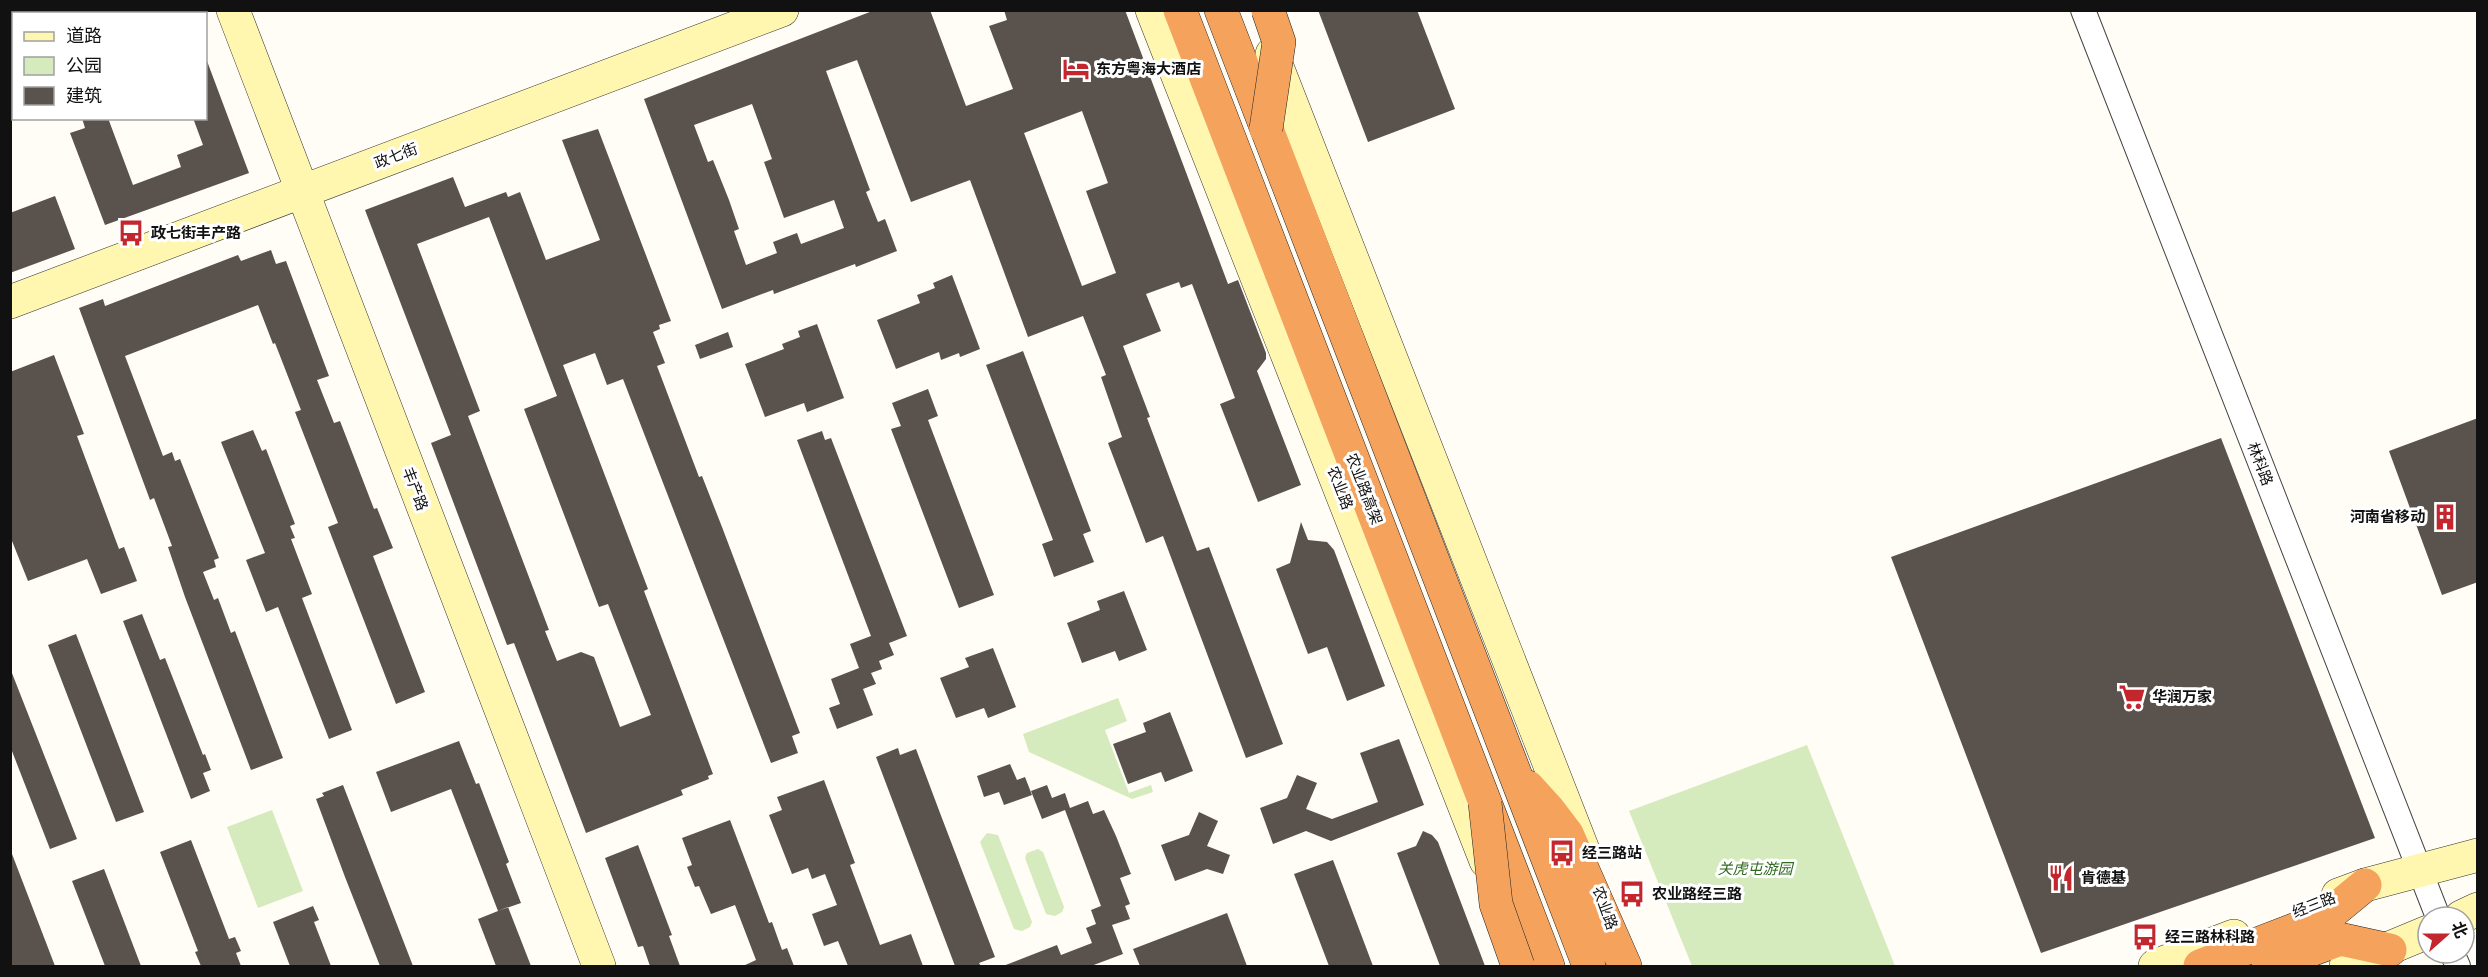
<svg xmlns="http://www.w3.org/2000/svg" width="2488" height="977" font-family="'Roboto Serif','Noto Sans SC',serif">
	<rect width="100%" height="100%" fill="#fffdf5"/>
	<path fill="#d5ebbd" d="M1118,698L1127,721L1105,730L1129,793L1151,785L1153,792L1132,799L1029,752L1023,734Z
		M1807,745L1895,966H1692L1629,811Z
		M272,810L303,891L258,908L227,827Z
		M987,833L998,835L1032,922L1030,927L1022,931L1014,929L980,842Z
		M1038,849L1043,852L1064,907L1062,912L1055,916L1046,914L1025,858L1027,853Z"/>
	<path fill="#5a524d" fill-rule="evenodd" d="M875,10H930L966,106L1013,89L989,26L1007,20L1004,10H1125L1228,284L1238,280L1266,353V359L1257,371L1301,485L1258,502L1220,404L1235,398L1192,284L1181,288L1179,282L1146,294L1161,331L1123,346L1150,417L1147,418L1197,551L1209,547L1283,744L1246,758L1163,536L1146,543L1108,443L1122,437L1101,377L1106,375L1083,316L1028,337L970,180L911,202L857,60L826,71L870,190L866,192L878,222L885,219L897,251L856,267L855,264L774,294L773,290L722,309L644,99ZM752,104L772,159L764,162L784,218L834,200L844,228L801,244L797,233L773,242L777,253L746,265L734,231L739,229L729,200L713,160L708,162L694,125ZM1082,111L1108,183L1086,191L1116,273L1082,286L1024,133Z
		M1318,10H1417L1455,109L1368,142Z
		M207,61L249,173L105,225L70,133L85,128L82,118H108L133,185L181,167L177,155L203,145L193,118H206Z
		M598,129L671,321L659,325L660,329L653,332L665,363L657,366L699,477L702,476L722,527L800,733L792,736L798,753L771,763L623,379L607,385L595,353L563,365L648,589L644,591L713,774L708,776L709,779L681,790L683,795L586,833L514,643L507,645L431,443L451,435L365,210L453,177L465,207L506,192L508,197L520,192L546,260L600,240L562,140ZM489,217L557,396L524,409L599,607L608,604L651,715L620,727L594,657L581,652L557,661L545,631L549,630L468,416L480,411L417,244Z
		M55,196L75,249L10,273V213Z
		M271,250L276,264L286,261L329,376L317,380L334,423L340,421L374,509L377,508L393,548L373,556L425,692L396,704L328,527L338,523L295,412L301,410L275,343L273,344L258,305L125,356L163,456L172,452L175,461L180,459L219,558L214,560L216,567L203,572L214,600L218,598L231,633L235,631L283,758L251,770L185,597L168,547L172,546L154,498L150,500L79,308L103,299L105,306L238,255L241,261Z
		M952,275L980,349L960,357L959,353L941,360L939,352L896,369L877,320L920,303L917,295L935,288L933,283Z
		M817,324L844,398L807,412L804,403L765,417L745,364L784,349L782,344L800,337L798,331Z
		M728,332L733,347L700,359L695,345Z
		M1023,351L1091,531L1083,534L1094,562L1054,577L1042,544L1053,540L986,365Z
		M54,355L84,434L77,436L119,549L124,547L137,581L101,594L87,559L28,581L10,536V372Z
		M928,389L938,416L928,420L994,595L959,608L891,429L901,426L892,403Z
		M2478,418V582L2442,595L2389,451Z
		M253,430L262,451L266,449L295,524L290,526L295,538L291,539L312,594L302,598L352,730L329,739L278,607L266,612L246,560L265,553L221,442Z
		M822,431L825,440L831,438L907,636L889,643L894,655L879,661L882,669L871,673L876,684L863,689L873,715L837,729L829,708L840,704L831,679L859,668L850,644L871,636L797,440Z
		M2221,438L2375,838L2041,953L1891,557Z
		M1301,522L1308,540L1327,542L1334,550L1385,686L1347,701L1327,647L1308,654L1276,569L1290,563Z
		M1124,591L1147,650L1119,661L1115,651L1082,663L1067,623L1100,610L1097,601Z
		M142,614L160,660L165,658L203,755L205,754L211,770L203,773L210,791L191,799L123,621Z
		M76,634L144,812L116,822L48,645Z
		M993,648L1016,707L988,718L984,708L956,718L940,678L969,667L965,658Z
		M10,668L77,839L50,849L10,746Z
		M1170,712L1193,771L1165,782L1161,772L1128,784L1113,744L1146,732L1143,723Z
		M1399,739L1424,805L1331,841L1306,831L1273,844L1260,808L1287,798L1297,775L1317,783L1306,809L1332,819L1378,802L1360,753Z
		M459,741L476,784L479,783L509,862L506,864L521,903L498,911L451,789L391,812L376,772Z
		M898,748L900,755L916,749L940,813L995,957L979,963L981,966H955L876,757Z
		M1010,764L1017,780L1025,777L1032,795L1004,805L999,792L984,797L977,776Z
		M824,780L855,863L850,865L880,945L911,934L923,966H848L838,941L824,946L812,914L837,905L825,874L812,879L808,868L792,874L769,815L782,810L777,797Z
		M343,785L413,966H380L345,877L316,799L324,796L322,793Z
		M1047,785L1052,798L1065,793L1070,808L1088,801L1093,814L1104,810L1116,836L1131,874L1120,878L1130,904L1125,906L1130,919L1112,925L1123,954L1091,966H1003L1057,945L1061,955L1092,943L1086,928L1096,924L1091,910L1101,906L1065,810L1042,819L1031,791Z
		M1199,812L1218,821L1207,846L1230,855L1223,874L1207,869L1175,881L1161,845L1189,835Z
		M730,820L769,923L772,922L782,950L787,948L794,966H743L756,960L735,905L711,914L699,886L695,887L687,867L692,865L682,838Z
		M1423,831L1432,835L1438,842L1485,966H1440L1397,853L1416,846Z
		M191,840L229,939L235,937L241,951L236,953L241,966H201L195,952L198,951L160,852Z
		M638,845L672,935L669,936L680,966H650L643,946L638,947L605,858Z
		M10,854H12L55,966H10Z
		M1333,860L1373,966H1329L1294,874Z
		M104,869L141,966H105L72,881Z
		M313,906L319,920L314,922L331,966H290L273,922Z
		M508,907L531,966H496L478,919Z
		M1227,913L1247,966H1140L1133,949Z"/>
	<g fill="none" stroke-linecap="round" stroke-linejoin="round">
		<g stroke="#444" stroke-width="26">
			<path id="street" d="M2083,10L2438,917
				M2452,953L2458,966"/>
		</g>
		<g stroke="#333" stroke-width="34">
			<path id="secondary" d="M233,10L599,966
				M1152,10L1486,861
				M1272,54L1583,850
				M10,302L782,10
				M2338,895L2365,885L2478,855
				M2461,917L2478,909
				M2155,966L2234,936
				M2346,966L2428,932"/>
		</g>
		<g stroke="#222" stroke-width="34">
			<path id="highway" d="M1180,10L1548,966
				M1221,10L1589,966
				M1528,787L1548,809L1567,834L1625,966
				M2200,966L2325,918L2365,885
				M2268,966L2340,939L2390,950"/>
		</g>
		<use href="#street" stroke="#fff" stroke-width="24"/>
		<use href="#secondary" stroke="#fff6b0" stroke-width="33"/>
		<use href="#highway" stroke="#f5a25d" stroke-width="33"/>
		<g stroke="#222" stroke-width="34" stroke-linecap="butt">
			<path id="highway-bridge" d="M1266,129L1279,42L1268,10
				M1485,803L1496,904L1518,966"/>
		</g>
		<use href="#highway-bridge" stroke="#f5a25d" stroke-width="33"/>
	</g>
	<defs>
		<g id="hotel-bare" transform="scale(2.07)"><path d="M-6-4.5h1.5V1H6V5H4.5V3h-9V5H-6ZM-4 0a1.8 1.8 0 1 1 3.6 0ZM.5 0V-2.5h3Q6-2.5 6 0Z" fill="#c4262e" stroke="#fff" stroke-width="2.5" paint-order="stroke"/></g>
		<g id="bus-bare" transform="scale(2.07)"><path d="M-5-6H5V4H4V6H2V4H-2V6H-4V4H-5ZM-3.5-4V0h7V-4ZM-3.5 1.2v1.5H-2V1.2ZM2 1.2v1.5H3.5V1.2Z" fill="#c4262e" stroke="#fff" stroke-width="2.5" paint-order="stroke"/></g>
		<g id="building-bare" transform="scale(2.07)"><path d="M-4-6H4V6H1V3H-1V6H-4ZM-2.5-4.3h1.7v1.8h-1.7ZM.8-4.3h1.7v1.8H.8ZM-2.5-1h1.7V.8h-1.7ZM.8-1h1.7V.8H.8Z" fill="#c4262e" stroke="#fff" stroke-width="2.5" paint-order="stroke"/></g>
		<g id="supermarket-bare" transform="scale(2.07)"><path d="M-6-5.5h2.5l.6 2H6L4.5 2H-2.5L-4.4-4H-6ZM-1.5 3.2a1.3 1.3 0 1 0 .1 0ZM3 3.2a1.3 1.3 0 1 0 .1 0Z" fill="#c4262e" stroke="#fff" stroke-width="2.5" paint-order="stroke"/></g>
		<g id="restaurant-bare" transform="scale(2.07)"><path d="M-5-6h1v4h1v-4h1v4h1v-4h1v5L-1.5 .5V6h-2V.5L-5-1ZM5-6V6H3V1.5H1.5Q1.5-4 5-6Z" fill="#c4262e" stroke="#fff" stroke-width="2.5" paint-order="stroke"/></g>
	</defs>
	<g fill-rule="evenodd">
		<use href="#hotel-bare" x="1076" y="69"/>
		<use href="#bus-bare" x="131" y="233"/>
		<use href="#building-bare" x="2445" y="517"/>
		<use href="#supermarket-bare" x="2132" y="697"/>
		<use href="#bus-bare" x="1562" y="853"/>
		<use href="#restaurant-bare" x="2061" y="878"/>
		<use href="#bus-bare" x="1632" y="894"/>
		<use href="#bus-bare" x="2145" y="937"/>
	</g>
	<g text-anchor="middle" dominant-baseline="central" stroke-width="6" stroke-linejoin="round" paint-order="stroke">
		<g font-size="15" font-weight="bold" fill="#111" stroke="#fff" text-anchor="start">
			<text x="1096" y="69">东方粤海大酒店</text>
			<text x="151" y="233">政七街丰产路</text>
			<text x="2425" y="517" text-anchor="end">河南省移动</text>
			<text x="2152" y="697">华润万家</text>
			<text x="1582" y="853">经三路站</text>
			<text x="2081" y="878">肯德基</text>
			<text x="1652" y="894">农业路经三路</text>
			<text x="2165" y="937">经三路林科路</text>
		</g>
		<g font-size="15" fill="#111" stroke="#fff">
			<text transform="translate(396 156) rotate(-21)">政七街</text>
			<text transform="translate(2260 464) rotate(69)">林科路</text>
			<text transform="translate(1340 488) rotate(69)">农业路</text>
			<text transform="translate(415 489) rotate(69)">丰产路</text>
			<text transform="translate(1364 489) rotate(69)">农业路高架</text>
			<text transform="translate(2314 905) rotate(-21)">经三路</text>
			<text transform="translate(1605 908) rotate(70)">农业路</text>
		</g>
		<g font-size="15" font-style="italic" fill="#2f6b1f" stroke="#fff">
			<text x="1755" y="869">关虎屯游园</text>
		</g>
	</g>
	<rect width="2488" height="977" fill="none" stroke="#111111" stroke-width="24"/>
	<rect x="12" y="12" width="195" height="108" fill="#ffffff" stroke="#a0a0a0" stroke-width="1.5"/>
	<rect x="24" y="32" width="30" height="9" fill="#fff6b0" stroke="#a0a0a0" stroke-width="1.5"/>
	<text x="66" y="42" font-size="18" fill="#111111">道路</text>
	<rect x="24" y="57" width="30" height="18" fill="#d5ebbd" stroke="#a0a0a0" stroke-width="1.5"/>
	<text x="66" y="72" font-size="18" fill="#111111">公园</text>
	<rect x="24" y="87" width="30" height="18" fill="#5a524d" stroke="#a0a0a0" stroke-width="1.5"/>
	<text x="66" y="102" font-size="18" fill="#111111">建筑</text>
	<g transform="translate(2446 935) rotate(69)"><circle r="28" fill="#ffffff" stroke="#a0a0a0" stroke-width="1.5"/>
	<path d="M0-4.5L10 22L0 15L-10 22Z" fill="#c4262e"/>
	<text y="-9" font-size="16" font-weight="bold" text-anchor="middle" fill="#111111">北</text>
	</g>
</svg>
